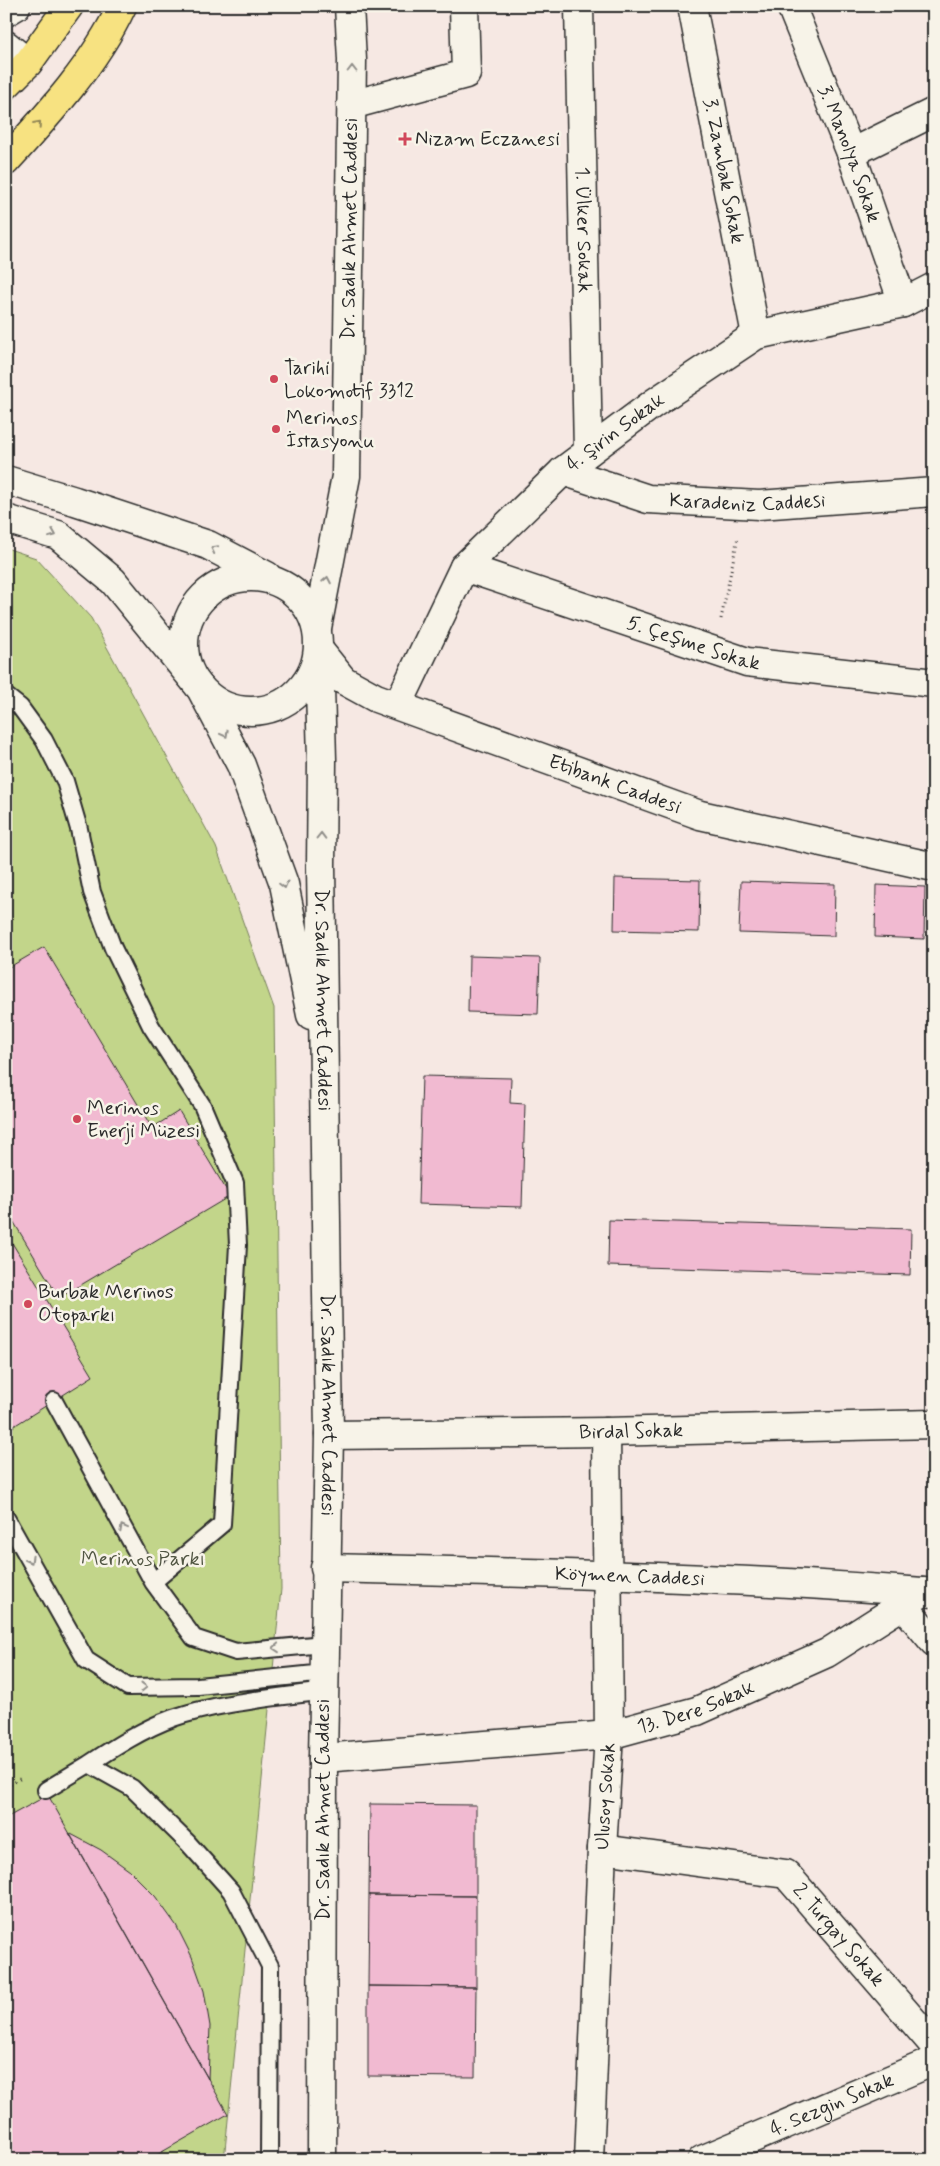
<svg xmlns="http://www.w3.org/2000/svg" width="940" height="2166" font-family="Mynerve,sans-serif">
	<rect width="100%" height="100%" fill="#f6e8e3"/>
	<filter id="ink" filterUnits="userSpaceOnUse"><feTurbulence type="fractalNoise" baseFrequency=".02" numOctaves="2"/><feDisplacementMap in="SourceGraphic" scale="10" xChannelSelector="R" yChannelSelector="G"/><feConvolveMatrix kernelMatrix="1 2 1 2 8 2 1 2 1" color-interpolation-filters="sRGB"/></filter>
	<g filter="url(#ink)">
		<path fill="#c2d58a" stroke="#76805a" d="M6,548L36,558L91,618L216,847L274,1008L281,1589L224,2160H6Z"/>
		<path fill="#f1bad1" stroke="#2b2b2b" d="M615,878L700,880L699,932L614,930Z
			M741,881L835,884L834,936L739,933Z
			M876,885L925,887L924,939L875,937Z
			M44,947L152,1128L179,1111L230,1196L59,1298L6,1209V969Z
			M469,956L540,958L538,1014L468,1012Z
			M422,1076L511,1078L510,1103L525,1104L522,1207L418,1204Z
			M609,1220L911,1229L910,1275L608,1266Z
			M6,1233L93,1376L6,1431Z
			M48,1795L228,2114L148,2160H6V1818Z
			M370,1804L476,1805V1896L369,1895Z
			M69,1833L101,1850L130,1871L155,1896L176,1925L192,1957L204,1991L210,2026L208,2079Z
			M369,1895L476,1896V1987L368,1986Z
			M368,1986L476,1987L475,2077L368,2076Z"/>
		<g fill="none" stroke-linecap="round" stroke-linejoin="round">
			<g stroke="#2b2b2b" stroke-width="20">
				<path id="lane" d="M6,696L20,707L44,740L65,781L79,829L92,892L113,948L151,1026L202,1105L235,1183L238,1245L222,1524L153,1582
					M54,1401L153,1582L194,1638L236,1652L324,1644
					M6,1518L86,1660L128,1687L198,1686L325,1673
					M89,1764C115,1747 143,1729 173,1718C220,1702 275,1698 324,1691
					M46,1790L89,1764L132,1788L188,1843L231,1891L270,1966L269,2160"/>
			</g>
			<g stroke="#2b2b2b" stroke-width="31">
				<g id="street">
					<path id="s1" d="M579,6L588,452"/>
					<path id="s2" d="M692,6L756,335"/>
					<path id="s3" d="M791,6L851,153L903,303"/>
					<path d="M6,12L16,6"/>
					<path d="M6,45L28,63"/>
					<path d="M351,105L466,74L464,6"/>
					<path d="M851,153L934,112"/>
					<path id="s4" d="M563,471L648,499L759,505L934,492"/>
					<path id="s5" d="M464,567L747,662L934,683"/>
					<path id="s6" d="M398,705L464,567L563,471L654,403L756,335L903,303L934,287"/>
					<path id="s7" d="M329,1435L606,1432L934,1424"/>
					<path d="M903,1605L934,1642"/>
					<path id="s8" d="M323,1758L609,1735L697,1711L827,1653L923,1592"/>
					<path id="s9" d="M602,1849L786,1874L934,2045"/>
					<path id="s10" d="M589,2160L602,1849L609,1735L606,1432"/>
					<path id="s11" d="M702,2160L934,2061"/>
				</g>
			</g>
			<g stroke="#2b2b2b" stroke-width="31">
				<g id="secondary">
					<path d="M6,480L75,501L208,545L267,576"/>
					<path d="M6,519L58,535L113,581L201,689L241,765L284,884L311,1015"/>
					<circle cx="251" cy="644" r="67"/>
					<path id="s12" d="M317,628L346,476L352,60L349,6"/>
					<path id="s13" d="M319,650L322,760L321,866L329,1435L323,1758L322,2160"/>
					<path id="s14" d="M319,650L343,680L376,698L700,815L934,867"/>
					<path id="s15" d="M325,1568C528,1573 732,1576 934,1593"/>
				</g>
			</g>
			<g stroke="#2b2b2b" stroke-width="31">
				<path id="primary" d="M6,85L28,63L69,6
					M6,161C49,114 95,64 122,6"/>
			</g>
			<path stroke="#2b2b2b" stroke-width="3" stroke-dasharray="1 4" stroke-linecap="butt" d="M721,619L738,537
				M6,1787L23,1777"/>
			<use href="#lane" stroke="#f7f3e8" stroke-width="16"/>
			<use href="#street" stroke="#f7f3e8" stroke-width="28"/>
			<use href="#secondary" stroke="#f7f3e8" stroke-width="28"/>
			<use href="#primary" stroke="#f7e281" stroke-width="28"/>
		</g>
		<defs><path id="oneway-chevron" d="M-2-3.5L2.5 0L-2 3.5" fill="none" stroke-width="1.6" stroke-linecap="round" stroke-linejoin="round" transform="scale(1.25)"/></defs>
		<g stroke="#918f8a">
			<use href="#oneway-chevron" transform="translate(352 69) rotate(-90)"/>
			<use href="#oneway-chevron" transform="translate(53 534) rotate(22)"/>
			<use href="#oneway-chevron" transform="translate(214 549) rotate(-153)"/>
			<use href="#oneway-chevron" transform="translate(327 580) rotate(-79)"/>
			<use href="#oneway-chevron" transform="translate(225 734) rotate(62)"/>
			<use href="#oneway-chevron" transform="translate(321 836) rotate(-89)"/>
			<use href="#oneway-chevron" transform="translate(284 885) rotate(75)"/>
			<use href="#oneway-chevron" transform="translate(123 1528) rotate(-118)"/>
			<use href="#oneway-chevron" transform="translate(30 1560) rotate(61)"/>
			<use href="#oneway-chevron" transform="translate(276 1648) rotate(175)"/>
			<use href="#oneway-chevron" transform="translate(144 1687) rotate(-1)"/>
		</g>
		<use stroke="#918656" href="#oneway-chevron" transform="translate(38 124) rotate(-49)"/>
	</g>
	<g fill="#d1495b" stroke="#f7f3e8" stroke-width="2">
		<path d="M402.5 131.5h5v5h5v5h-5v5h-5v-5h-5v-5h5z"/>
		<circle cx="274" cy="379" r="5"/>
		<circle cx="276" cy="429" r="5"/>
		<circle cx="77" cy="1119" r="5"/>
		<circle cx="28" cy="1304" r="5"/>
	</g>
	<g text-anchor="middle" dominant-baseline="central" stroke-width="5" stroke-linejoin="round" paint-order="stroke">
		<g font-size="20" fill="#2b2b2b" stroke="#f7f3e8" text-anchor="start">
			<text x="415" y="139">Nizam Eczanesi</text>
			<text x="284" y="368">Tarihi<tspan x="284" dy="23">Lokomotif 3312</tspan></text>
			<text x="286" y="418">Merinos<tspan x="286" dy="23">İstasyonu</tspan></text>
			<text x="87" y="1108">Merinos<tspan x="87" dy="23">Enerji Müzesi</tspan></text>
			<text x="38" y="1292">Burbak Merinos<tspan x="38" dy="23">Otoparkı</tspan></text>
		</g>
		<g font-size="20" fill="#2b2b2b" stroke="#f7f3e8">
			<text stroke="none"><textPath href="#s3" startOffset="159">3. Manolya Sokak</textPath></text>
			<text stroke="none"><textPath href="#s2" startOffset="168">3. Zambak Sokak</textPath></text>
			<text stroke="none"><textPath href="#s12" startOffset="402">Dr. Sadık Ahmet Caddesi</textPath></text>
			<text stroke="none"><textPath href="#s1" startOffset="224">1. Ülker Sokak</textPath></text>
			<text stroke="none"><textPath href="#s6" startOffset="356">4. Şirin Sokak</textPath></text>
			<text stroke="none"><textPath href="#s4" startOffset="189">Karadeniz Caddesi</textPath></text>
			<text stroke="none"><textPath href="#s5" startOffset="242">5. Çeşme Sokak</textPath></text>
			<text stroke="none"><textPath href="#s14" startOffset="330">Etibank Caddesi</textPath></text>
			<text stroke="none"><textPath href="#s13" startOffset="350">Dr. Sadık Ahmet Caddesi</textPath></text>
			<text stroke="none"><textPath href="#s13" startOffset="755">Dr. Sadık Ahmet Caddesi</textPath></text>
			<text stroke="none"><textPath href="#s7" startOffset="302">Birdal Sokak</textPath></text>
			<text stroke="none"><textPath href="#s15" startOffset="305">Köymen Caddesi</textPath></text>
			<text stroke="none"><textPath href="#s8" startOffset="378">13. Dere Sokak</textPath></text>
			<text stroke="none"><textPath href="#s10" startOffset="364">Ulusoy Sokak</textPath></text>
			<text transform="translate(323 1810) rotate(-90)">Dr. Sadık Ahmet Caddesi</text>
			<text stroke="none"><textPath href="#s9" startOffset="266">2. Turgay Sokak</textPath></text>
			<text stroke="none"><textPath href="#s11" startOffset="141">4. Sezgin Sokak</textPath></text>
		</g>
		<g font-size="20" fill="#515643" stroke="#f7f3e8">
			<text x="143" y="1559">Merinos Parkı</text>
		</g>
	</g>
	<rect width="940" height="2166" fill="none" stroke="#f7f3e8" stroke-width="25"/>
	<rect x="12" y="12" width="915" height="2141" fill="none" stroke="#2b2b2b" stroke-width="2" filter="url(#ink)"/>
</svg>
